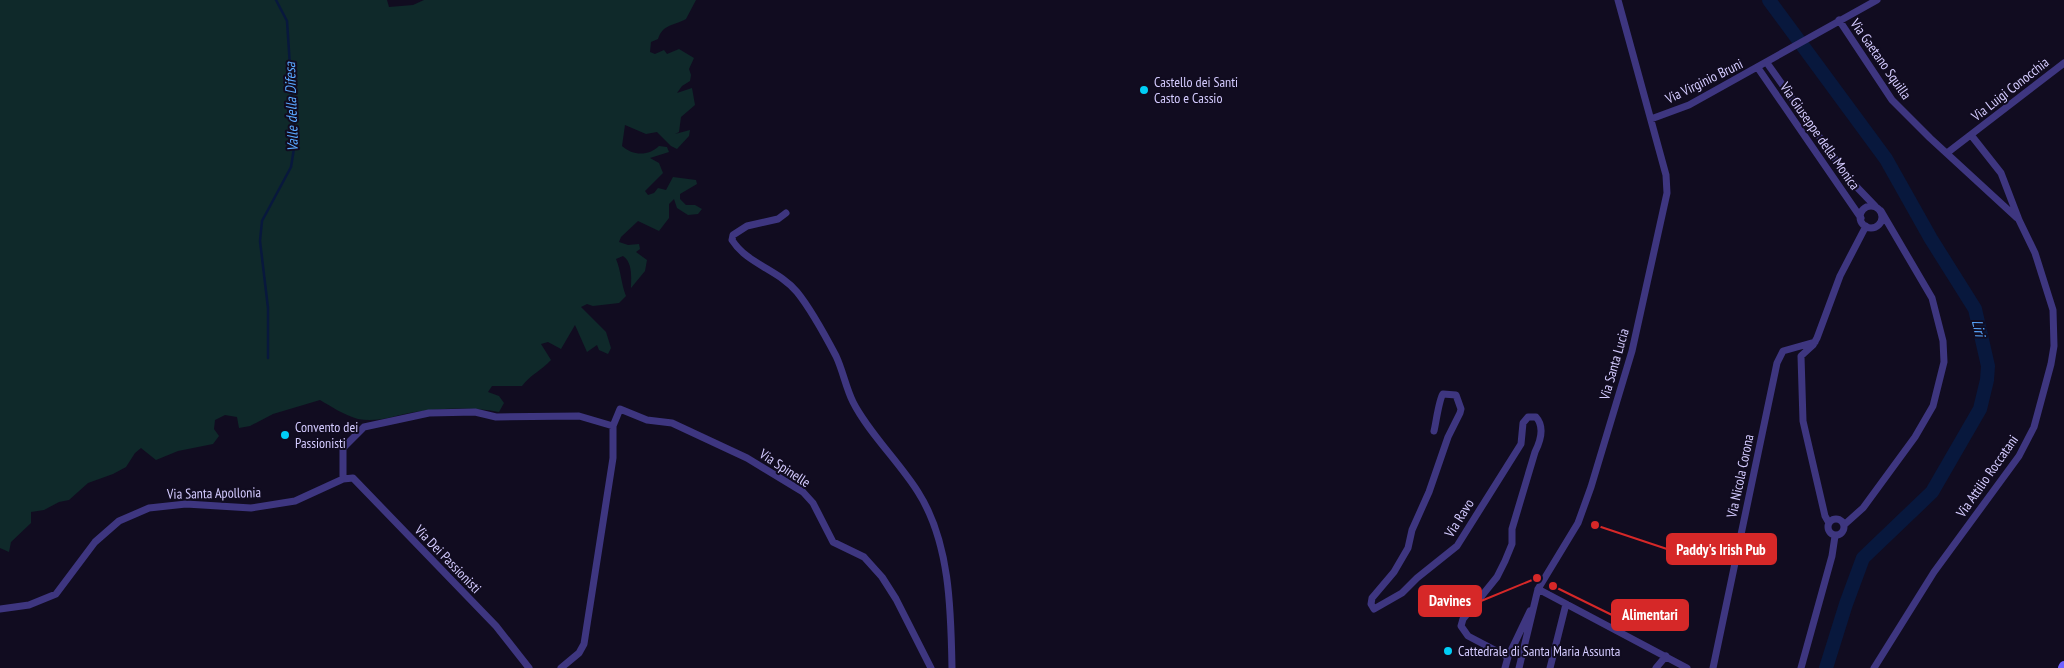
<svg xmlns="http://www.w3.org/2000/svg" width="2064" height="668" font-family="'PT Sans Narrow',sans-serif">
	<rect width="100%" height="100%" fill="#110c20"/>
	<path fill="#0f292a" d="M0,0H387L389,7L413,5L424,0H696L686,19C673,26 663,24 658,39L651,42L650,52L655,54L664,50L667,54L679,49L694,58L689,69L691,75L690,81L682,86L677,93L692,88L695,105L681,117L679,132L675,134L690,130L689,136L677,149L671,146L657,132L646,134L625,125L622,146C633,156 649,156 659,146L667,147L669,152L650,158L659,163L663,173L645,191L648,195L654,193L658,188L666,190L673,177L696,180L697,184L680,194V199L686,205H695L702,209L698,214L688,215L677,208L674,199L669,204V218L659,231L638,221L621,237L619,242L628,245L639,244L640,249L636,252L647,260L645,271L631,288C631,277 633,263 623,256L616,259C621,271 621,283 626,296L619,303L593,306L587,304L581,307L606,332L611,348L608,354L599,350L597,345L587,352L575,325L561,349L548,342L541,344L551,360C542,370 530,375 522,386H492L488,392L499,396L504,403L499,412C471,407 443,408 415,412C396,415 378,423 358,419C344,415 332,407 320,400L273,414L250,426L239,428L237,417L225,415L215,420L214,429L219,436L213,444L178,451L156,460L141,448L135,453L126,467L113,474L88,483L69,500L59,502L44,510L31,512V523L11,542L9,552L0,548Z"/>
	<g fill="none" stroke-linecap="round" stroke-linejoin="round">
		<path stroke="#08183d" stroke-width="2.5" d="M268,358V308L260,241L262,221L291,167L295,142L287,21L276,0"/>
		<path stroke="#08183d" stroke-width="14" d="M1769,0L1886,159L1931,239L1975,309L1988,366L1987,380L1980,409L1932,492L1863,558L1846,604L1826,668"/>
		<path stroke="#3e3680" stroke-width="7" d="M1839,20L1892,100L1930,138L2017,218
			M1767,63L1850,180L1875,206
			M1758,68L1861,218
			M1651,119L1689,105L1877,0
			M1947,153L2064,63
			M1860 217a11 11 0 1 1 22 0a11 11 0 1 1-22 0Z
			M786,213L778,219L747,226L733,235L732,240C747,264 779,270 797,292C810,308 826,337 836,356C843,371 846,388 853,402C868,432 900,463 918,492C950,542 951,610 952,668
			M613,426L620,409L647,420L672,423L747,458L803,492L813,503L833,542L864,557L882,577L896,599L931,668
			M1434,431C1436,423 1439,399 1443,394L1456,395L1461,409L1460,413L1448,437L1429,492L1412,530L1408,548L1394,572L1372,598L1371,604L1374,609L1402,593L1417,578L1457,546L1521,444L1523,423L1528,417H1536C1545,427 1540,442 1535,452L1512,529V544L1505,561L1497,577L1463,619L1461,626L1468,636L1508,657
			M343,479V448L364,427L429,413L475,412L496,417L579,416L613,426V458L584,644L579,653L561,668
			M1828 527a8 8 0 1 1 16 0a8 8 0 1 1-16 0Z
			M1829,523L1825,516L1803,421L1801,356L1813,345L1817,338L1840,276L1866,226
			M1844,525L1863,508L1915,437L1933,406L1944,362L1943,341L1932,298L1881,211
			M1538,589L1687,668
			M0,609L29,605L56,594L95,542L119,521L149,508L186,504L251,508L295,501L343,479L353,478L496,626L529,668
			M1505,668L1508,657L1530,611
			M1519,668L1538,589L1578,523L1591,487L1632,351L1667,193L1666,175L1618,0
			M1550,668L1566,604
			M1656,668L1666,656
			M1713,668L1777,363L1783,351L1815,342
			M1801,668L1832,556L1835,536
			M1874,668L1934,572L2019,456L2034,427L2051,364L2054,346L2053,310L2035,253L2019,220L2001,173L1971,135"/>
		<path stroke="#7062ff" stroke-width="10" d="M2063,668L2064,666"/>
	</g>
	<g fill="#00cef6" stroke="#110c20" stroke-width="2">
		<circle cx="1144" cy="90" r="5"/>
		<circle cx="285" cy="435" r="5"/>
		<circle cx="1448" cy="651" r="5"/>
	</g>
	<g text-anchor="middle" dominant-baseline="central" stroke-width="4" stroke-linejoin="round" paint-order="stroke">
		<g font-size="14" fill="#d4cbff" stroke="#110c20">
			<text transform="translate(1881 59) rotate(55)">Via Gaetano Squilla</text>
			<text transform="translate(1704 81) rotate(-26)">Via Virginio Bruni</text>
			<text transform="translate(2010 89) rotate(-38)">Via Luigi Conocchia</text>
			<text transform="translate(1820 136) rotate(55)">Via Giuseppe della Monica</text>
			<text transform="translate(1614 364) rotate(-74)">Via Santa Lucia</text>
			<text transform="translate(785 468) rotate(33)">Via Spinelle</text>
			<text transform="translate(1740 476) rotate(-78)">Via Nicola Corona</text>
			<text transform="translate(1987 476) rotate(-55)">Via Attilio Roccatani</text>
			<text transform="translate(214 493) rotate(-1)">Via Santa Apollonia</text>
			<text transform="translate(1459 518) rotate(-58)">Via Ravo</text>
			<text transform="translate(448 559) rotate(46)">Via Dei Passionisti</text>
		</g>
		<g font-size="14" fill="#d4cbff" stroke="#110c20" text-anchor="start">
			<text x="1154" y="82">Castello dei Santi<tspan x="1154" dy="16">Casto e Cassio</tspan></text>
			<text x="295" y="427">Convento dei<tspan x="295" dy="16">Passionisti</tspan></text>
			<text x="1458" y="651">Cattedrale di Santa Maria Assunta</text>
		</g>
		<g font-size="15" font-style="italic" fill="#59a7ff" stroke="#110c20">
			<text transform="translate(291 107) rotate(-92)">Valle della Difesa</text>
			<text transform="translate(1979 328) rotate(77)">Liri</text>
		</g>
	</g>
	<path fill="none" stroke="#d62828" stroke-width="2" d="M1595 525L1667 549M1537 578L1481 601M1553 586L1612 615"/>
	<g fill="#d62828" stroke="#110c20" stroke-width="2">
		<circle cx="1595" cy="525" r="5"/>
		<circle cx="1537" cy="578" r="5"/>
		<circle cx="1553" cy="586" r="5"/>
	</g>
	<g fill="#d62828" stroke="#d62828" stroke-width="2">
		<rect x="1667" y="534" width="109" height="30" rx="5"/>
		<rect x="1419" y="586" width="62" height="30" rx="5"/>
		<rect x="1612" y="600" width="76" height="30" rx="5"/>
	</g>
	<g font-size="15" text-anchor="middle" font-weight="bold" fill="#fff">
		<text x="1721" y="555">Paddy's Irish Pub</text>
		<text x="1450" y="606">Davines</text>
		<text x="1650" y="620">Alimentari</text>
	</g>
</svg>
